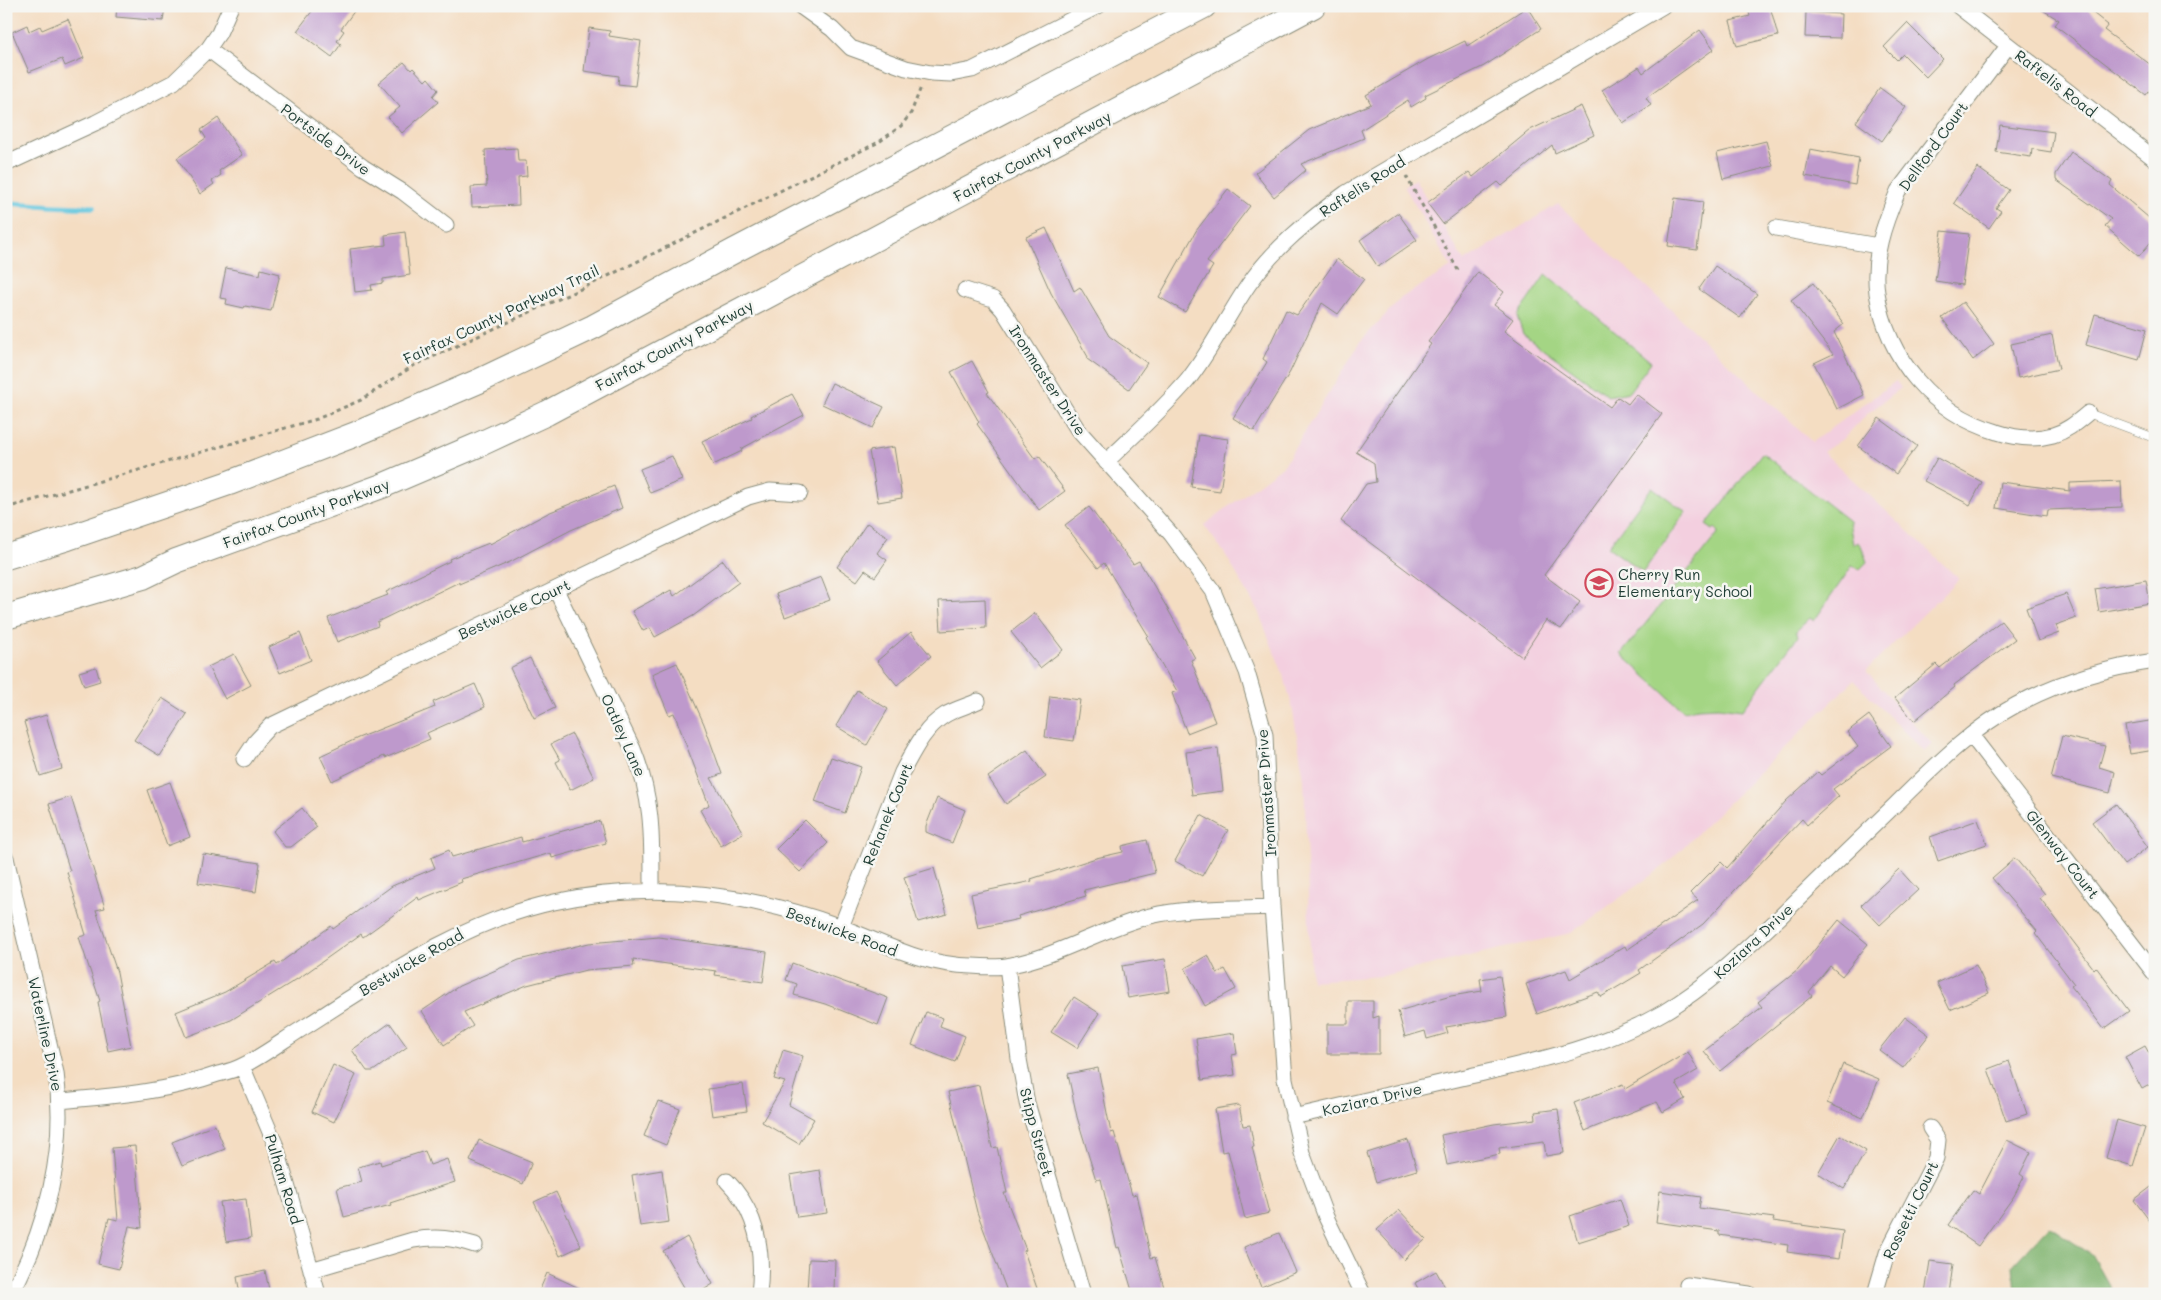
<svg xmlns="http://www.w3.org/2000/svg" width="2161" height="1300" font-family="Mali,sans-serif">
	<rect width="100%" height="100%" fill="#f6f6f2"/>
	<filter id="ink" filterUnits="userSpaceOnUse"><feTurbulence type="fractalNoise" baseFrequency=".02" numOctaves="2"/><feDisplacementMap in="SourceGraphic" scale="10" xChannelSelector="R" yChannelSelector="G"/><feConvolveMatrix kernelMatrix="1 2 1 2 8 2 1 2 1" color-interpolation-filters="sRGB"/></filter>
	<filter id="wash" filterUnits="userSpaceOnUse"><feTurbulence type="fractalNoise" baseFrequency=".0096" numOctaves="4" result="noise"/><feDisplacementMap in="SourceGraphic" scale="20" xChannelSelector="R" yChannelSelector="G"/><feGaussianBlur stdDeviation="1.12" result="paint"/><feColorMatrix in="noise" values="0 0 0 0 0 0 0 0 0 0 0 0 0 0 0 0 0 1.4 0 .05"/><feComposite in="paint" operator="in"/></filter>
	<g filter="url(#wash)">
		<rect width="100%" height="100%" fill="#f4ddc2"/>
		<path fill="#f3cfdf" d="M1415,179L1464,261L1558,204L1812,442L1896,381L1901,388L1867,414L1844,438L1823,452L1959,579L1866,671L1932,744L1924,752L1854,680L1664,866L1571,933L1382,976L1311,981L1304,779L1292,706L1284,676L1258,611L1225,554L1204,525L1284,465L1361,341L1401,298L1451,267L1404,186Z"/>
		<path fill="#a4d584" stroke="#62895c" d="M1546,274L1651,362L1629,392L1608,396L1523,334L1517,316Z
			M1762,453L1849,521L1853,544L1857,542L1861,545L1867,562L1860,569L1852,566L1814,621L1810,618L1796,631L1798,636L1742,710L1718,707L1698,708L1684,711L1621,654L1719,532L1715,528L1713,530L1706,525Z
			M1652,487L1686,512L1643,572L1608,547Z"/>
		<path fill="#83b672" stroke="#517a53" d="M2049,1226L2092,1255L2114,1294H2015L2013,1265Z"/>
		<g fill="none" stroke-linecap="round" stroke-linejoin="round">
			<path stroke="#60c6de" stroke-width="5.5" d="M6,203C35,204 64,208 93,207"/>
		</g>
		<g id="blocks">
			<path fill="#be99cc" d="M117,6H165L163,21L116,17Z
				M316,6H358L341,29L344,31L337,41L341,44L332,57L297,31Z
				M1758,6H1770L1778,36L1737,46L1730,21L1750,16L1748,9Z
				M2036,6H2084L2108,25L2104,30L2155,68V83L2146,95L2055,25L2059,20Z
				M1527,7L1541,29L1484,66L1425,95L1426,98L1411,107L1408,100L1361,130L1364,138L1301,164L1306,170L1274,197L1255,173L1309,130L1371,104L1366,95L1428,59L1465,41L1467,46Z
				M1806,12L1841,14L1840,38L1805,37Z
				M68,19L84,58L65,66L62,59L29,72L12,32L27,25L29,31L40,26L42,30Z
				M1907,23L1943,59L1926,77L1903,54L1897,60L1884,47Z
				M589,28L610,31L609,36L641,41L635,86L618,84L619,76L584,71Z
				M1700,30L1714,49L1646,98L1651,105L1623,123L1602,90L1639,67L1643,73Z
				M404,62L411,70L413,68L425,81L428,78L438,90L433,96L438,102L402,133L388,117L400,107L379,83Z
				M1880,88L1906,107L1882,141L1856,122Z
				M1581,106L1594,135L1555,153L1552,145L1502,186L1498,182L1443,224L1427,203L1469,172L1473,177L1530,130Z
				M218,118L242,155L219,171L221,175L212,181L214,184L200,194L177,158L206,138L201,130Z
				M2000,125L2054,132L2051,152L2032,149L2031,157L1996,152Z
				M1766,141L1773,166L1723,179L1717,153Z
				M517,148L518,161H526L527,176L518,177L519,205L472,207L471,187L487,186L485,150Z
				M1810,149L1859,158L1855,185L1805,176Z
				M2071,152L2112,181L2110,185L2155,223V237L2139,256L2105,226L2111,219L2056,180V174Z
				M1978,168L2009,190L1996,208L2001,211L1989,228L1954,203Z
				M1228,189L1250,206L1207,262L1213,266L1185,312L1159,297L1196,231Z
				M1675,198L1703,202L1697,250L1668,246Z
				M1398,213L1417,240L1378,267L1360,240Z
				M1046,228L1074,291L1080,287L1109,336L1147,363L1129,389L1087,359L1088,357L1051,293L1026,237Z
				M1942,231L1969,234L1962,285L1935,281Z
				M405,232L410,275L383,279V283L371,285L372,290L355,292L350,249L386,245L385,235Z
				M1337,259L1364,279L1338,314L1322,303L1290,372L1254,431L1233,418L1267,362L1263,359L1286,310L1297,315Z
				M1715,266L1757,294L1740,318L1699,289Z
				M226,268L260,275L261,269L280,274L271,311L245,306L244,308L226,304L227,299L220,298Z
				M1478,272L1504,292L1494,305L1513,319L1504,331L1610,407L1618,397L1628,404L1636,394L1662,414L1544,575L1580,602L1561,629L1546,620L1522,657L1341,521L1366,484L1376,482L1374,463L1356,452L1431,344L1428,342Z
				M1813,283L1844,324L1834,332L1864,395L1837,409L1814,363L1833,354L1791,300Z
				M1963,302L1994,344L1973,360L1942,318Z
				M2095,314L2147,329L2139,360L2086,345Z
				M2052,335L2059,369L2018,378L2011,344Z
				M972,361L989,392L987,393L1035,459L1039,456L1065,491L1039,510L977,424L979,422L951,372Z
				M832,383L884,407L873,428L822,404Z
				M792,394L804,415L741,449L742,451L713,465L702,441L752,418L751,416Z
				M1879,418L1917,446L1896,474L1858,446Z
				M1199,435L1228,439L1220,491L1191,487Z
				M894,447L902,498L878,502L869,451Z
				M672,456L682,480L650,493L640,469Z
				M1937,458L1982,482L1970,505L1924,481Z
				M2121,481L2122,507L2048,510L2047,516L1996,508L2000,482L2070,491V483Z
				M614,486L622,508L571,530L510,562L459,584V582L377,622L378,626L337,642L328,618L388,595L386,592L450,561L449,559L489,543L490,544L548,513Z
				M1089,507L1133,564L1139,561L1166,606L1195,658L1191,660L1215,722L1187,733L1172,693L1177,691L1146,637L1148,635L1104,563L1098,568L1065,525Z
				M867,523L888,537L877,553L887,560L875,577L865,570L857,581L837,567Z
				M723,560L739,582L693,616L655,637L650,628L643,631L632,611L671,590L674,596Z
				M821,577L830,600L785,617L776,594Z
				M2146,580L2150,603L2099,612L2095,589Z
				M2066,594L2076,618L2056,625L2059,633L2038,641L2026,608Z
				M985,599L986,628L941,631L939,601Z
				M1035,613L1063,650L1040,668L1011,632Z
				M2001,621L2015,639L1954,685L1955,687L1914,721L1895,698L1936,664L1940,668Z
				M911,632L931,656L897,685L877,661Z
				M300,633L311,660L280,673L269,647Z
				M234,654L251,685L225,699L208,667Z
				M530,658L555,708L534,718L510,668Z
				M677,663L704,724L722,774L711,778L743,833L721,846L700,810L709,805L674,713L669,715L652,674Z
				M96,667L100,681L84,686L79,672Z
				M475,684L485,707L427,733L430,739L385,758L384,756L332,781L320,756L358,738L435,707L433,702Z
				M857,690L888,709L867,745L836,726Z
				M1050,696L1080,700L1074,741L1045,737Z
				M162,698L187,714L160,756L134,740Z
				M46,715L62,769L40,776L24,722Z
				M1869,715L1891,746L1833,789L1839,796L1807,825L1802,819L1703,924L1639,970L1641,973L1601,997L1598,992L1537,1014L1526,984L1566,970L1570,979L1625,946L1627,950L1698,900L1690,893L1721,862L1727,868L1786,801L1818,772L1821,775L1858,747L1847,732Z
				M2155,720V750L2130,754L2125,725Z
				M572,734L594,778L570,790L556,762L560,760L551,744Z
				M2062,736L2105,746L2099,767L2115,772L2110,793L2051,778Z
				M1218,748L1223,791L1192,795L1186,752Z
				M1027,750L1046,777L1006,804L988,777Z
				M831,757L861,767L845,813L815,802Z
				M170,782L190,837L167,846L147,790Z
				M71,797L105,908L96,910L117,972L131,1046L108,1051L98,1002L100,1001L79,937L86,935L67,872L70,871L49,804Z
				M937,798L965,810L952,843L926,832V826Z
				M2116,804L2148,847L2124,865L2092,822Z
				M302,808L317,827L291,847H285L273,831Z
				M1201,815L1228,830L1202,876L1175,861Z
				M805,820L828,843L800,872L776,849Z
				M1978,820L1987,844L1938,861L1930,837Z
				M600,821L606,843L552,858L551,853L461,879L462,882L419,900L418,897L363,937L361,934L302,976L231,1020L186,1037L176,1012L225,992L275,962L277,965L331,926L333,929L392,886L435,868L431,858L449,850L452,857L521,837L522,842Z
				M1147,840L1155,873L1084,890L1086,896L1018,916L1019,919L978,928L971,894L1032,881L1031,879L1096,858L1123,852L1122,846Z
				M203,854L260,863L256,892L198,883Z
				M2015,858L2045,894L2040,898L2094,969L2096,967L2129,1011L2104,1029L2071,986L2074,984L2035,933L2037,931L1992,878Z
				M934,868L947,914L918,922L904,877Z
				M1899,869L1918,890L1880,925L1861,905Z
				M1839,920L1868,944L1842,976L1830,966L1809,992L1812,996L1720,1071L1704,1051L1762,1007L1758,1002L1798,970Z
				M659,937L767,952L763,982L715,975L716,971L633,959L634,966L586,970L527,985L464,1012L473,1026L444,1045L422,1011L459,986L519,960L589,943Z
				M1208,955L1217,973L1225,969L1236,989L1205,1006L1185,968Z
				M1165,959L1170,991L1128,998L1122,966Z
				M792,963L888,998L878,1025L825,1004L794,995L797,984L786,980Z
				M1976,965L1989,993L1950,1010L1937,983Z
				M1500,976L1507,1017L1446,1027L1448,1033L1427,1039L1425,1031L1405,1037L1398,1011L1451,996L1482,991L1480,979Z
				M1074,997L1099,1013L1077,1048L1051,1032Z
				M1348,1001H1373V1018L1379,1016V1054H1327V1024H1348Z
				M926,1012L943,1018L940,1026L965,1036L955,1062L912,1045Z
				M1905,1017L1929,1035L1903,1068L1879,1050Z
				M390,1023L407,1047L373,1071H367L352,1050Z
				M1234,1033L1237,1054L1232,1055L1235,1075L1202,1080L1196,1039Z
				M2145,1046L2155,1064V1082L2142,1089L2125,1057Z
				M783,1050L803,1056L789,1105L814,1119L799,1144L762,1122L785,1082L774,1079Z
				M1688,1052L1698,1070L1676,1083L1685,1099L1663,1112L1657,1102L1585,1131L1574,1103L1623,1084L1625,1089Z
				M2009,1061L2027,1114L2006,1121L1988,1069Z
				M1843,1064L1879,1079L1863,1118L1827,1103Z
				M333,1065L356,1075L334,1122L312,1112Z
				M1098,1068L1111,1133L1114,1132L1132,1195L1137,1194L1151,1258L1155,1257L1166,1294H1133L1119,1247L1117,1248L1101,1179L1096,1180L1077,1117L1068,1074Z
				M743,1084L747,1111L712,1116L708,1089Z
				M979,1085L992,1148L997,1147L1007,1193H1004L1026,1250L1024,1251L1039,1294H1008L977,1212L948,1092Z
				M658,1101L680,1109L666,1145L644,1136Z
				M1239,1105L1243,1126L1250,1125L1254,1147H1252L1269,1213L1245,1219L1228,1151L1222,1152L1215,1109Z
				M1558,1109L1564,1153L1546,1156L1544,1142L1499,1148L1500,1154L1447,1165L1441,1135L1494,1124L1536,1119L1535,1112Z
				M2117,1120L2145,1128L2133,1166L2106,1158Z
				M215,1125L225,1149L182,1166L172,1142Z
				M1840,1135L1866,1151L1844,1189L1818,1173Z
				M479,1140L532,1162L523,1184L470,1161Z
				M1408,1140L1417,1170L1376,1182L1367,1153Z
				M2007,1140L2031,1152L2020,1174L2024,1177L2014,1196L1978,1246L1948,1225L1973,1190L1979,1194Z
				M135,1146L142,1228L129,1226L119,1269L98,1264L109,1218L118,1220L112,1148Z
				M425,1151L430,1165L447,1159L455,1182L390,1203L391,1205L344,1217L337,1188L362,1182L358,1167L380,1161L381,1165Z
				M662,1170L669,1222L640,1226L632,1175Z
				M820,1170L827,1213L797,1217L790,1175Z
				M2155,1184V1228L2134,1200Z
				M1660,1191L1701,1197L1699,1208L1774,1218L1773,1221L1843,1231L1839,1259L1787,1252L1788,1245L1719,1235V1231L1656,1222Z
				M556,1192L581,1246L560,1256L534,1202Z
				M246,1199L251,1238L226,1242L220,1202Z
				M1620,1199L1629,1226L1578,1242L1570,1216Z
				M1399,1210L1426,1239L1404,1260L1377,1230Z
				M1279,1233L1296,1272L1261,1287L1244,1247Z
				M687,1237L713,1284L697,1294H688L663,1251Z
				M809,1259L835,1260L834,1291H807Z
				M1930,1261L1953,1264L1949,1294H1925Z
				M265,1271L270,1294H240L237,1277Z
				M1436,1271L1449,1294H1421L1415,1283Z
				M547,1273L592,1294H538Z"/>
		</g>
	</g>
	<g filter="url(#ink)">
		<use href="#blocks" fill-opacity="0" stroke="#8a8d7b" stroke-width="1"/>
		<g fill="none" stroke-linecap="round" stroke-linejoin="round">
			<g stroke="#8a8d7b" stroke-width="9">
				<path id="service" d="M2088,413L2155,438"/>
			</g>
			<g stroke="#8a8d7b" stroke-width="17">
				<path id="minor" d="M800,6L832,29L851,48L906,68L931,73L951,74L972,70L1098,6
					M1958,6L2155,159
					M2008,46L1898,191C1884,224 1872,257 1877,293C1888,360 1933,413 1997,432C2015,438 2035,440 2053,435C2067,431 2077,422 2088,413
					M208,49L363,167L403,192L446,225
					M6,164L95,123L174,82L208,49L219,33L231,6
					M1776,228L1878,246
					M965,290L993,299L1003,310L1078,430L1171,534L1213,591L1247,672L1265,735L1272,907L1285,1079L1302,1153L1326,1217L1363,1294
					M1106,462C1133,436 1162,410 1187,381C1211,351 1227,316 1249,284C1274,248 1310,219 1346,193L1663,6
					M556,590L633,749C653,799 652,836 652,890
					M1971,735L2155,974
					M244,759L256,741L270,726L748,497L770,491L800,493
					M6,858L56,1073C67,1149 47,1227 11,1294
					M841,927L902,772C913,752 924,728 945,715C955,709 967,706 978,701
					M1007,966L1019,1059L1027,1103L1083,1294
					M242,1066L276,1146L318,1294
					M60,1101C114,1096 167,1092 218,1074C226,1072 235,1070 242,1066C265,1055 286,1038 308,1025C386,975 462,922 554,902C651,881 744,892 838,926C885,943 921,965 972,966C985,967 999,968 1011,965C1059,956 1102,928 1150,916C1189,907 1232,909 1272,907
					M1293,1117C1352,1103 1411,1090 1470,1076C1537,1061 1604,1047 1664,1012C1708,986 1744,951 1781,916C1819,878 1858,841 1896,804C1933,768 1971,729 2016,705C2060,681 2106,668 2155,661
					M727,1181C757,1211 764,1252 759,1294
					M311,1270L413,1240C437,1236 452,1238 475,1245
					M1687,1285L1749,1294
					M1875,1294L1887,1253L1936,1158L1938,1140L1930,1128"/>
			</g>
			<g stroke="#8a8d7b" stroke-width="26">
				<path id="trunk" d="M6,557L68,538L229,483L356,434L479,381L593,327L734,251L1204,6
					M6,617L143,577L176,561L382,486L478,445L547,413L1313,6"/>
			</g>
			<path stroke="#8a8d7b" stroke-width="3" stroke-dasharray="4 4" stroke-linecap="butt" d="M1406,176L1458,270
				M6,508L317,419L361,400L413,366L600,280L879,142L901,126L911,113L921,87"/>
			<use href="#service" stroke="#fff" stroke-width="8"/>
			<use href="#minor" stroke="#fff" stroke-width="15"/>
			<use href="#trunk" stroke="#fff" stroke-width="24"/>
		</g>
	</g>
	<defs>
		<g id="school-ring" transform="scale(1.4375)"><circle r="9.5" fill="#f6f6f2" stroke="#d1495b" stroke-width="1.5"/><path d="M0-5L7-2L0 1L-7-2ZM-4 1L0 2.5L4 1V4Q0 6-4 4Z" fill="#d1495b"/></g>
	</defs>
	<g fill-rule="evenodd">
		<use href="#school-ring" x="1599" y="583"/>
	</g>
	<g text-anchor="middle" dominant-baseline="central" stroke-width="5" stroke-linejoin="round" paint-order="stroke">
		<g font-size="15" fill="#1f3d34" stroke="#f6f6f2">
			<text transform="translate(2056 83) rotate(38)">Raftelis Road</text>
			<text transform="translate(326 139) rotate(37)">Portside Drive</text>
			<text transform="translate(1933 146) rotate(-54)">Dellford Court</text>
			<text transform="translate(1032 156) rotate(-28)">Fairfax County Parkway</text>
			<text transform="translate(1362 186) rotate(-33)">Raftelis Road</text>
			<text transform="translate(501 314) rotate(-25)">Fairfax County Parkway Trail</text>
			<text transform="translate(674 345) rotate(-28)">Fairfax County Parkway</text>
			<text transform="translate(1048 380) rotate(57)">Ironmaster Drive</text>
			<text transform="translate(306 513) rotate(-20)">Fairfax County Parkway</text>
			<text transform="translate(514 609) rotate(-25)">Bestwicke Court</text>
			<text transform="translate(624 735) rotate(66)">Oatley Lane</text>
			<text transform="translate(1266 793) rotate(-94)">Ironmaster Drive</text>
			<text transform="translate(887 814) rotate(-68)">Rehanek Court</text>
			<text transform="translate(2063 854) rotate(52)">Glenway Court</text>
			<text transform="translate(842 931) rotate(20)">Bestwicke Road</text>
			<text transform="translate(1753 941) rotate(-43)">Koziara Drive</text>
			<text transform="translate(411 962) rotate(-30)">Bestwicke Road</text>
			<text transform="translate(46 1034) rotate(78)">Waterline Drive</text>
			<text transform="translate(1372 1099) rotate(-13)">Koziara Drive</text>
			<text transform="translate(1037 1132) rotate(75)">Stipp Street</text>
			<text transform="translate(284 1179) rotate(73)">Pulham Road</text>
			<text transform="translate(1910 1210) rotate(-64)">Rossetti Court</text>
		</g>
		<g font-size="15" fill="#1f3d34" stroke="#f6f6f2" text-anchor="start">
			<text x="1618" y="574">Cherry Run<tspan x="1618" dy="17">Elementary School</tspan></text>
		</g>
	</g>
	<rect width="2161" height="1300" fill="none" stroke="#f6f6f2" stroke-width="25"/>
</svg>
